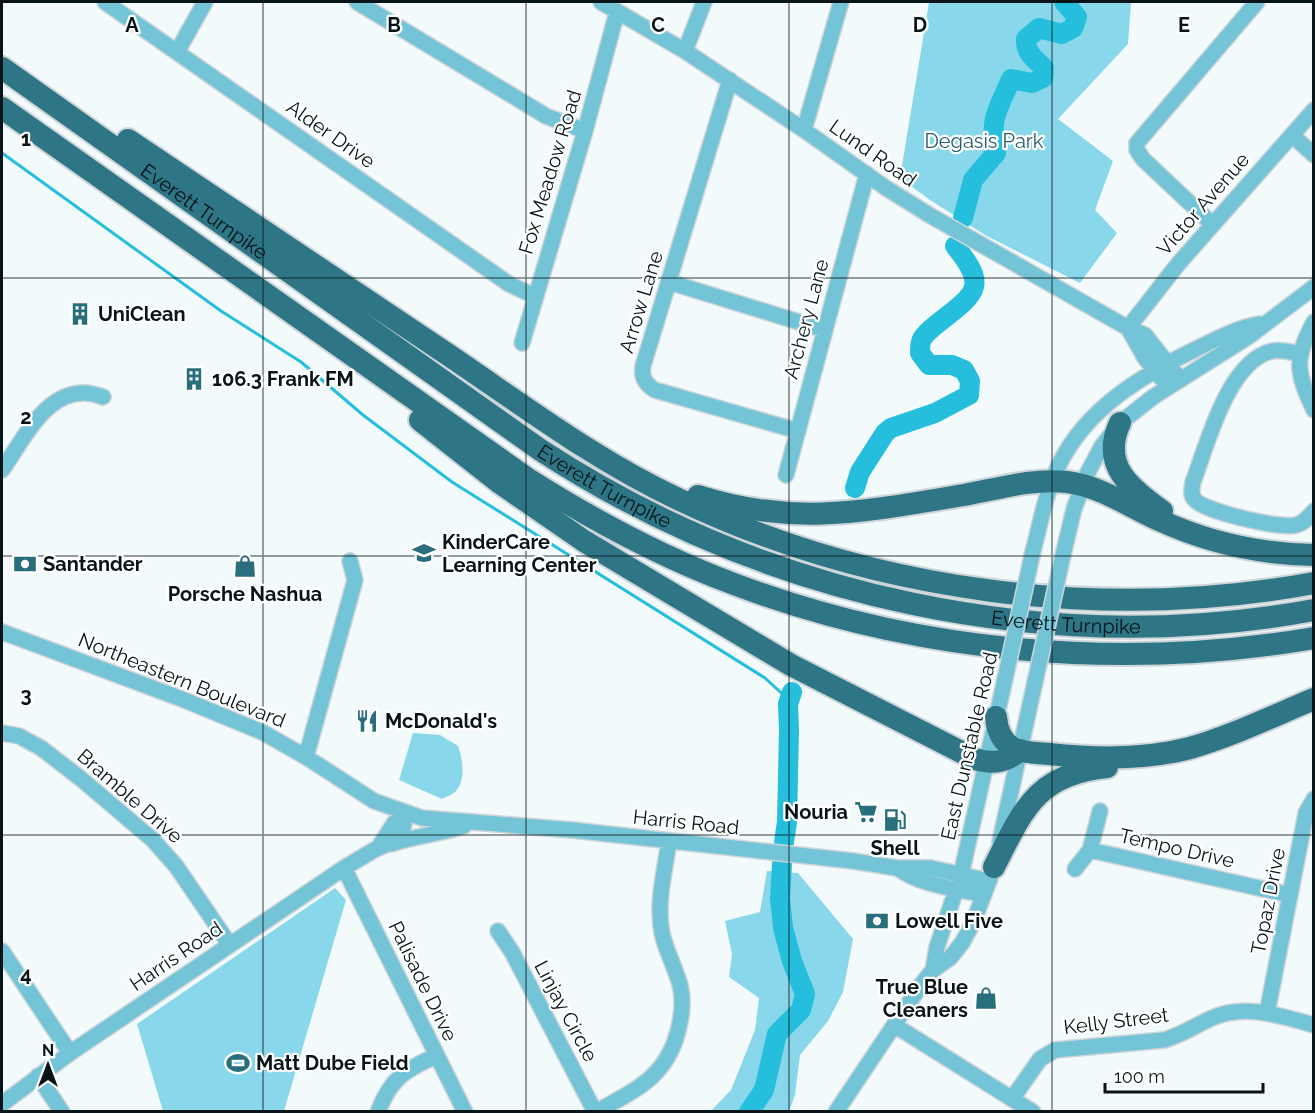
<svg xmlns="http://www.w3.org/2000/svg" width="1315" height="1113" font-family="Raleway,sans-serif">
	<rect width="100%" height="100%" fill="#f3fafc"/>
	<path fill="#89d7ea" d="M929,2H1131L1128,44L1058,119L1113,161L1095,210L1117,233L1080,283L985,235L930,200L900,178Z
		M413,733L440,735L458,746C463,760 466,781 455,792C452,795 445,797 442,799L399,780Z
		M767,871L798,873L853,939L843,992L828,1021L800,1055L795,1095L789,1111H711L731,1090L755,1030L759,998L729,977L732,954L725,921L760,912Z
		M335,888L346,900L284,1111H163L137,1024Z"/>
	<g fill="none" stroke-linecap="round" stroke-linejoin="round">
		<path stroke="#25bedc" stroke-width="3" d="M2,153L221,311L301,362L363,415L452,482L765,678L789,700"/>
		<path stroke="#25bedc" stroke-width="20" d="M963,218L973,180L996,153C989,118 998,110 1011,79L1032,83L1043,78L1044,68C1035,59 1025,53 1026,39L1039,28L1062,34L1073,28L1077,17L1064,2
			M855,488L860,472L885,433L891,428L935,413L969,395L970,381L964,370L952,365H929L920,353C920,349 920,343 922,339C926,332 936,325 942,320C979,292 986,284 955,246
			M784,842L787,822L789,730L788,704L792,692
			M749,1112L764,1090L777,1034L801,1010L805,994L792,961L783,928L780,898L782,864"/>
		<g stroke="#cdd5d8" stroke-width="18">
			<path id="minor" d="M105,2L509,284L534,296
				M357,2L546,116L585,131
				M601,2L685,51L804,130L886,188L931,216L1128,328L1145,335L1180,379
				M685,51L704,2
				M177,52L205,2
				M730,80L643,366C641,377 645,384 655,390L798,431
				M804,130L841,2
				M1292,135L1314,155
				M1212,224L1143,159L1137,150V143L1257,2
				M669,282L825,330
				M1314,322C1294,358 1296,373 1314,410
				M1128,328L1179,263L1314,110
				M1128,328L1145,358L1161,378
				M522,343L585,131L617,12
				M1300,354C1291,352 1281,349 1272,351C1228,361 1207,445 1193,482C1192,489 1190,495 1195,500C1206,512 1280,529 1296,525C1304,523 1309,517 1314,511
				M2,470C26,436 52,377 103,397
				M786,475L867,174
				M1033,551C1040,526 1044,500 1054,476C1078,416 1132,381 1188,353C1211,342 1235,328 1260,324
				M1063,555L1074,509L1088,472L1102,446L1120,423L1153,397L1248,337L1314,287
				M2,632L182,699L262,732L306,757L374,801L422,818L572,830L853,861L897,868H931L989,881
				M2,733L19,736L41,748L80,778L153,840L176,866L230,945
				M306,757L355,580L350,561
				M1000,841L1035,682
				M391,844C415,836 440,834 464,826
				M378,848L395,822L404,813
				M1090,850L1290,895
				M344,868L465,1112
				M897,868C922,886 955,888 984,895
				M1075,869L1090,850L1100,811
				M498,931L512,952L595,1112
				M2,951L70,1053
				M933,970L937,947L961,875L1005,679
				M1267,1013L1306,813L1314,799
				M894,1025L1033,1112
				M38,1076L62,1112
				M1012,1099L1040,1059L1055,1050L1164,1040C1182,1035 1196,1025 1212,1018C1245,1003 1280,1016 1314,1025
				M2,1104L70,1053L344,868C354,862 364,856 374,850C394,840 406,841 404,813
				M378,1112C390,1079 406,1069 436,1056
				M596,1112C635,1090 666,1078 678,1031C682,1016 684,1001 680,985C675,967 666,951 662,933C656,903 665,870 669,841
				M836,1112L921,985L933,970L950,958L962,943L973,923L992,873"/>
		</g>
		<g stroke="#cdd5d8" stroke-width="26">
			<g id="highway">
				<path id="s1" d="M2,68L539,449C765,597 1046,659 1314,610"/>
				<path d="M2,108L528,479C593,520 661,557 734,584C917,653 1121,671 1314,638"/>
				<path d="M128,140C235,212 343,283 450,356C524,406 597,461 678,499C872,592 1102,622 1314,583"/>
				<path d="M420,420L500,483L584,541L791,665L975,759C992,764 1006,763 1020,750"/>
				<path d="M1120,423C1100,465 1131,489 1162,511"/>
				<path d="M698,496C794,527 868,511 964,495C997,489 1033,478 1067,482C1100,486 1130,507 1159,520C1209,543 1259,554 1314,555"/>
				<path d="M996,717C997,730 1001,741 1013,748C1023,753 1038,753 1049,754C1095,759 1145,760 1190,748C1232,736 1273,716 1314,699"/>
				<path d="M994,867C1023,810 1036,774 1107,767"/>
			</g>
		</g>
		<use href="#minor" stroke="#74c4d7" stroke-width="15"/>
		<use href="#highway" stroke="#2e7585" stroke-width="22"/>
		<g stroke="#cdd5d8" stroke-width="18" stroke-linecap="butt">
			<path id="minor-bridge" d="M1005,679L1033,551
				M1035,682L1063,555"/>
		</g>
		<use href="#minor-bridge" stroke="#74c4d7" stroke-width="15"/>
	</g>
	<path fill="none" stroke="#081518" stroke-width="1.5" stroke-opacity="0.55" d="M263,2V1112M526,2V1112M789,2V1112M1052,2V1112M2,278H1314M2,556H1314M2,835H1314"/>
	<defs>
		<g id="building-bare" transform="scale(1.8)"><path d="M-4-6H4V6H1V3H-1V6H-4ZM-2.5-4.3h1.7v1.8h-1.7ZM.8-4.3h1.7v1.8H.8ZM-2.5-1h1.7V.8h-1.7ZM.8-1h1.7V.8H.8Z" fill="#286e7d" stroke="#fff" stroke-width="2.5" paint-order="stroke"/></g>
		<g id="school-bare" transform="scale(1.8)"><path d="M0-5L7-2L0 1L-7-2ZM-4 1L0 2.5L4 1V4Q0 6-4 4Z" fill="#286e7d" stroke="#fff" stroke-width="2.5" paint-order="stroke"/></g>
		<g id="bank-bare" transform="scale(1.8)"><path d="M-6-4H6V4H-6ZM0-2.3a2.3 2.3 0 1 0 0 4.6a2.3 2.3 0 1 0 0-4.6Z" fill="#286e7d" stroke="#fff" stroke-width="2.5" paint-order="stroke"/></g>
		<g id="shop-bare" transform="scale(1.8)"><path d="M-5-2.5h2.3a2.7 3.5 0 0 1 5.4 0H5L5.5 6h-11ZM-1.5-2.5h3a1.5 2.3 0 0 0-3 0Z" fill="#286e7d" stroke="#fff" stroke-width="2.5" paint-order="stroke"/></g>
		<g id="restaurant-bare" transform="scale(1.8)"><path d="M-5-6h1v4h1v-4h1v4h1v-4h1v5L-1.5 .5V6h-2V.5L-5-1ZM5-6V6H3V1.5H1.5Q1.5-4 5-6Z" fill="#286e7d" stroke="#fff" stroke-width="2.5" paint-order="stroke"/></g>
		<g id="supermarket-bare" transform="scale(1.8)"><path d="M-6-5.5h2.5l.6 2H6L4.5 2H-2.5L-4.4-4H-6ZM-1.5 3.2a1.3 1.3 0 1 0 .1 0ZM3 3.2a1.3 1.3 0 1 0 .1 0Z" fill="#286e7d" stroke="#fff" stroke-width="2.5" paint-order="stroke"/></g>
		<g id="fuel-bare" transform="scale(1.8)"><path d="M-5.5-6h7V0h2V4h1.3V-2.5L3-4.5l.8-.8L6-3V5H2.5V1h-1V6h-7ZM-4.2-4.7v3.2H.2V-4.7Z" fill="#286e7d" stroke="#fff" stroke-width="2.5" paint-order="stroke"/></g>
		<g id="stadium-bare" transform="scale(1.8)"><path d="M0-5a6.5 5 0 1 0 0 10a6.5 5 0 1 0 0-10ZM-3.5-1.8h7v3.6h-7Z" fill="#286e7d" stroke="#fff" stroke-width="2.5" paint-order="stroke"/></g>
	</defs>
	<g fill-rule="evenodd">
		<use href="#building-bare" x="80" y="314"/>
		<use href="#building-bare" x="194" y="379"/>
		<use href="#school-bare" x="424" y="553"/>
		<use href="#bank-bare" x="25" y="564"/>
		<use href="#shop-bare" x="245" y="566"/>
		<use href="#restaurant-bare" x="367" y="721"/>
		<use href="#supermarket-bare" x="866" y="812"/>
		<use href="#fuel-bare" x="895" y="820"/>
		<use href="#bank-bare" x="877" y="921"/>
		<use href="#shop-bare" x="986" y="998"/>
		<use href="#stadium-bare" x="238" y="1063"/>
	</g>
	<g text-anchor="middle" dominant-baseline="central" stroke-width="4.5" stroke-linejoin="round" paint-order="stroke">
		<g font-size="20" fill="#081518" stroke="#fff">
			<text transform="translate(331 134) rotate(35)">Alder Drive</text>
			<text transform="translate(873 153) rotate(35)">Lund Road</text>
			<text transform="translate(550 172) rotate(-73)">Fox Meadow Road</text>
			<text transform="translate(1203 204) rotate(-49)">Victor Avenue</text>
			<text stroke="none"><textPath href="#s1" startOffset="248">Everett Turnpike</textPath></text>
			<text transform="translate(641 302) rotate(-73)">Arrow Lane</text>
			<text transform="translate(806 319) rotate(-75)">Archery Lane</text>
			<text stroke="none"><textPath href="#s1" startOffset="734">Everett Turnpike</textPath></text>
			<text stroke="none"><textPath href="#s1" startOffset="1220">Everett Turnpike</textPath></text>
			<text transform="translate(182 680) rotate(22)">Northeastern Boulevard</text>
			<text transform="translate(969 746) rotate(-77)">East Dunstable Road</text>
			<text transform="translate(130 796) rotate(41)">Bramble Drive</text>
			<text transform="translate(686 822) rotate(6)">Harris Road</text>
			<text transform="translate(1177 848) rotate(13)">Tempo Drive</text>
			<text transform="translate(1268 901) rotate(-79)">Topaz Drive</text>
			<text transform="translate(176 956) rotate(-34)">Harris Road</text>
			<text transform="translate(423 981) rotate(64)">Palisade Drive</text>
			<text transform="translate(566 1011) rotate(62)">Linjay Circle</text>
			<text transform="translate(1116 1021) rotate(-7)">Kelly Street</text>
		</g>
		<g font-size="20" fill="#255d6a" stroke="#fff">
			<text x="984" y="141">Degasis Park</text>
		</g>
		<g font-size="20" font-weight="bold" fill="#081518" stroke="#fff" text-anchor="start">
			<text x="98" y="314">UniClean</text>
			<text x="212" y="379">106.3 Frank FM</text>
			<text x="442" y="542">KinderCare<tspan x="442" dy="23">Learning Center</tspan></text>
			<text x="43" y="564">Santander</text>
			<text x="245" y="594" text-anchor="middle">Porsche Nashua</text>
			<text x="385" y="721">McDonald's</text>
			<text x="848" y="812" text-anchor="end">Nouria</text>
			<text x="895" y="848" text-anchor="middle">Shell</text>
			<text x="895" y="921">Lowell Five</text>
			<text x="968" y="987" text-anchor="end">True Blue<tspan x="968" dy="23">Cleaners</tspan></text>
			<text x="256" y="1063">Matt Dube Field</text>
		</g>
	</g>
	<g font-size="20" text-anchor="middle" font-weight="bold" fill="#081518" stroke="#fff" stroke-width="4.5" stroke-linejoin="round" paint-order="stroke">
		<text x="132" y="32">A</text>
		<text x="394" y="32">B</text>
		<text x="658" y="32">C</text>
		<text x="920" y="32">D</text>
		<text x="1184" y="32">E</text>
		<text x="26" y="146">1</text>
		<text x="26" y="424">2</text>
		<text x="26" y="702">3</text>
		<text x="26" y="981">4</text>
	</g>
	<rect width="1315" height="1113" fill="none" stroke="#081518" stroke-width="6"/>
	<g transform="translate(48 1065)" stroke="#ffffff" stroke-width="4.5" paint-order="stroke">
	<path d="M0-4.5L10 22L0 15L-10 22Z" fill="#081518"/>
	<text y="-9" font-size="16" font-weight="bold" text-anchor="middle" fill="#081518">N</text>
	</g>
	<path d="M1105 1083v9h158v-9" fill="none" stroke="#081518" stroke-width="3"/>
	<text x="1114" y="1083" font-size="18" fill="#081518" stroke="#ffffff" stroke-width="4.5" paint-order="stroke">100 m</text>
</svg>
